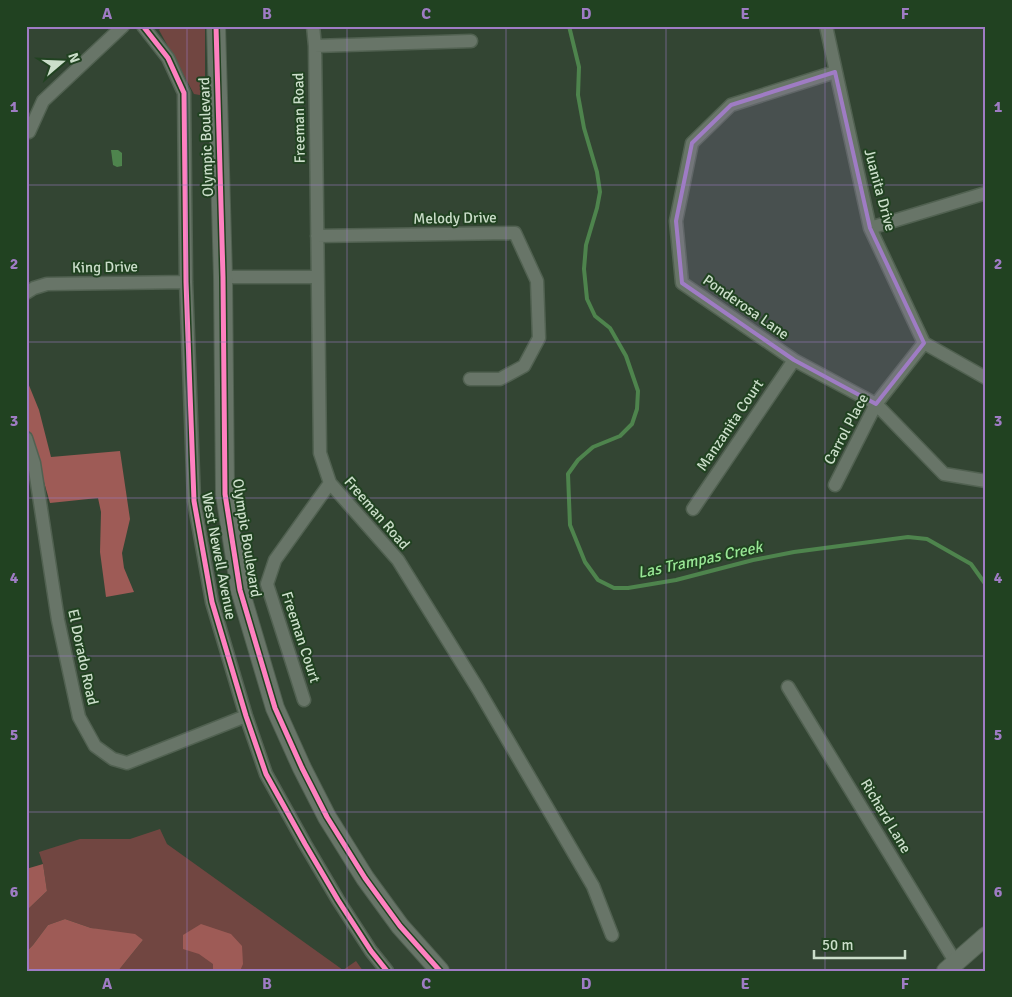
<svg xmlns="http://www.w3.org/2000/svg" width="1012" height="997" font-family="Signika,sans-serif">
	<rect width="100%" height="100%" fill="#334533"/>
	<path fill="#714641" d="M163,26H196L205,29V96L194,94L159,30Z
		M160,829L167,844L343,970L356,961L363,971H118L143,940L91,928L65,919L48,925L33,945L26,952V911L47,891L43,864L39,852L80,839H130Z"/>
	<path fill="#9e5b56" d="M26,378L39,410L51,457L120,451L130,519L122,553L124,568L134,592L106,597L100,552L101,512L98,498L50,503L36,454H26Z
		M43,864L47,891L26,911V869Z
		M65,919L91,928L135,934L143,940L118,971H26V952L33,945L48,925Z
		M201,924L231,934L242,946L243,964L240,971H213V964L199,954L183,949V935Z"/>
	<path fill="#4e844d" d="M111,150H118L122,153V166L117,167L113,165Z"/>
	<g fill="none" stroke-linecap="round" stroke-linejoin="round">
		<path stroke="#4e844d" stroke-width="4" d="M569,26L579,67L578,95L584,128L597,172L600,192L597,208L586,245L584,269L587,299L595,316L610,328L626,356L638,391L637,409L632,424L620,436L593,447L578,460L568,474L570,525L585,562L598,580L614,588H628L676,580L753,560L794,552L908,537L927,539L971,564L986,585"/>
		<g stroke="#516151" stroke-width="15">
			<path id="street" d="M143,26L168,58L184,93L186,282L194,501L212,602L246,716L266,774L305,844L338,900L371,951L387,971
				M313,26L315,46L320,453L330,483L398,560L478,689L593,886L612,935
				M826,26L870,228L924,343L986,378
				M315,46L471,41
				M835,72L731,105L692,143L676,221L682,283L794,360L876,404L944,474L986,481
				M29,132L43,101L123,26
				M870,228L986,193
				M317,236L515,233L537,281L539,338L524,366L500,379H470
				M223,277H316
				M26,293L34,288L47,284L186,282
				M26,438L34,463L58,620L79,717L95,746L113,759L127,763L246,716
				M835,485L876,404L924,343
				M693,509L794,360
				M788,687L956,963
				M304,700L267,584L275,560L330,483"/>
		</g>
		<g stroke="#516151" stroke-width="20">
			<path id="secondary" d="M216,26L223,277L225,494L240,590L275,708L302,768L327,817L365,878L400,926L440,971
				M946,971L986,936"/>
		</g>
		<use href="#street" stroke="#687568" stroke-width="12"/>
		<use href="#secondary" stroke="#687568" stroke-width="18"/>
		<g stroke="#214221" stroke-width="8">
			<path id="cycleway" d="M143,26L168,58L184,93L186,282L194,501L212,602L246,716L266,774L305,844L338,900L371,951L387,971
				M216,26L223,277L225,494L240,590L275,708L302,768L327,817L365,878L400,926L440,971"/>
		</g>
		<use href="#cycleway" stroke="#ff80c0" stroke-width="5"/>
	</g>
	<path fill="#9f7cc4" fill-opacity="0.2" stroke="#9f7cc4" stroke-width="4" stroke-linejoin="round" d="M835,72L870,228L924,343L876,404L794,360L682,283L676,221L692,143L731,105Z"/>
	<path fill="none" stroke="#9f7cc4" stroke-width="1" stroke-opacity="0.55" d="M187,26V971M347,26V971M506,26V971M666,26V971M825,26V971M26,185H986M26,342H986M26,498H986M26,656H986M26,812H986"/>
	<g text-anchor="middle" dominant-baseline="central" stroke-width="4" stroke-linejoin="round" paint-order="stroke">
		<g font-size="15" fill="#cbdeca" stroke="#214221">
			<text transform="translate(299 118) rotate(-91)">Freeman Road</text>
			<text transform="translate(206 137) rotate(-92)">Olympic Boulevard</text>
			<text transform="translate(880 190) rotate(75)">Juanita Drive</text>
			<text transform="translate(455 218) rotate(-1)">Melody Drive</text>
			<text transform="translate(105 267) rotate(-1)">King Drive</text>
			<text transform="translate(746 307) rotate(35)">Ponderosa Lane</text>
			<text transform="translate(730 425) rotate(-56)">Manzanita Court</text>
			<text transform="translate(846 429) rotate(-62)">Carrol Place</text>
			<text transform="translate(377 513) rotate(49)">Freeman Road</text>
			<text transform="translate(247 538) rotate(81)">Olympic Boulevard</text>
			<text transform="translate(219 556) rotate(79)">West Newell Avenue</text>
			<text transform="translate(301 637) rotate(72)">Freeman Court</text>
			<text transform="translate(83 657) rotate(78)">El Dorado Road</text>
			<text transform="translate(886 816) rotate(59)">Richard Lane</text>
		</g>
		<g font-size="16" font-style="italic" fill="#98e695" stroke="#214221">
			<text transform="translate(700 560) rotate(-12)">Las Trampas Creek</text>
		</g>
	</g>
	<rect width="1012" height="997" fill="none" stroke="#214221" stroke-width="55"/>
	<g transform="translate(62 62) rotate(71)" stroke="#214221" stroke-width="4" paint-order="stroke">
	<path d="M0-4L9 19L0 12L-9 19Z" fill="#cbdeca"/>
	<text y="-8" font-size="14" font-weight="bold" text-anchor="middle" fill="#cbdeca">N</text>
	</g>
	<path d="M814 950v8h91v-8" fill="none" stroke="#cbdeca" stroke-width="2.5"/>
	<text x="822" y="950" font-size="15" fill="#cbdeca" stroke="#214221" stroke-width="4" paint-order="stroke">50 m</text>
	<rect x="28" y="28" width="956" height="942" fill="none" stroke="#9f7cc4" stroke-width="2"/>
	<g font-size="16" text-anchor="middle" font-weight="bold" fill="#9f7cc4">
		<text x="107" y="19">A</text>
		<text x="267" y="19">B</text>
		<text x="426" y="19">C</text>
		<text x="586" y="19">D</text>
		<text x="745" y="19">E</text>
		<text x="905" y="19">F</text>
		<text x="14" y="112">1</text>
		<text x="998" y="112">1</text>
		<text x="14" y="269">2</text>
		<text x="998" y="269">2</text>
		<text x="14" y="426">3</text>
		<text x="998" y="426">3</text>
		<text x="14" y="583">4</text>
		<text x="998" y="583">4</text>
		<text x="14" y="740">5</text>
		<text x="998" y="740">5</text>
		<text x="14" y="897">6</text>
		<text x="998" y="897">6</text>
		<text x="107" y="989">A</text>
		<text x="267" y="989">B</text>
		<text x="426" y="989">C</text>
		<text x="586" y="989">D</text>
		<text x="745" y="989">E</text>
		<text x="905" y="989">F</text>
	</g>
</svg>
